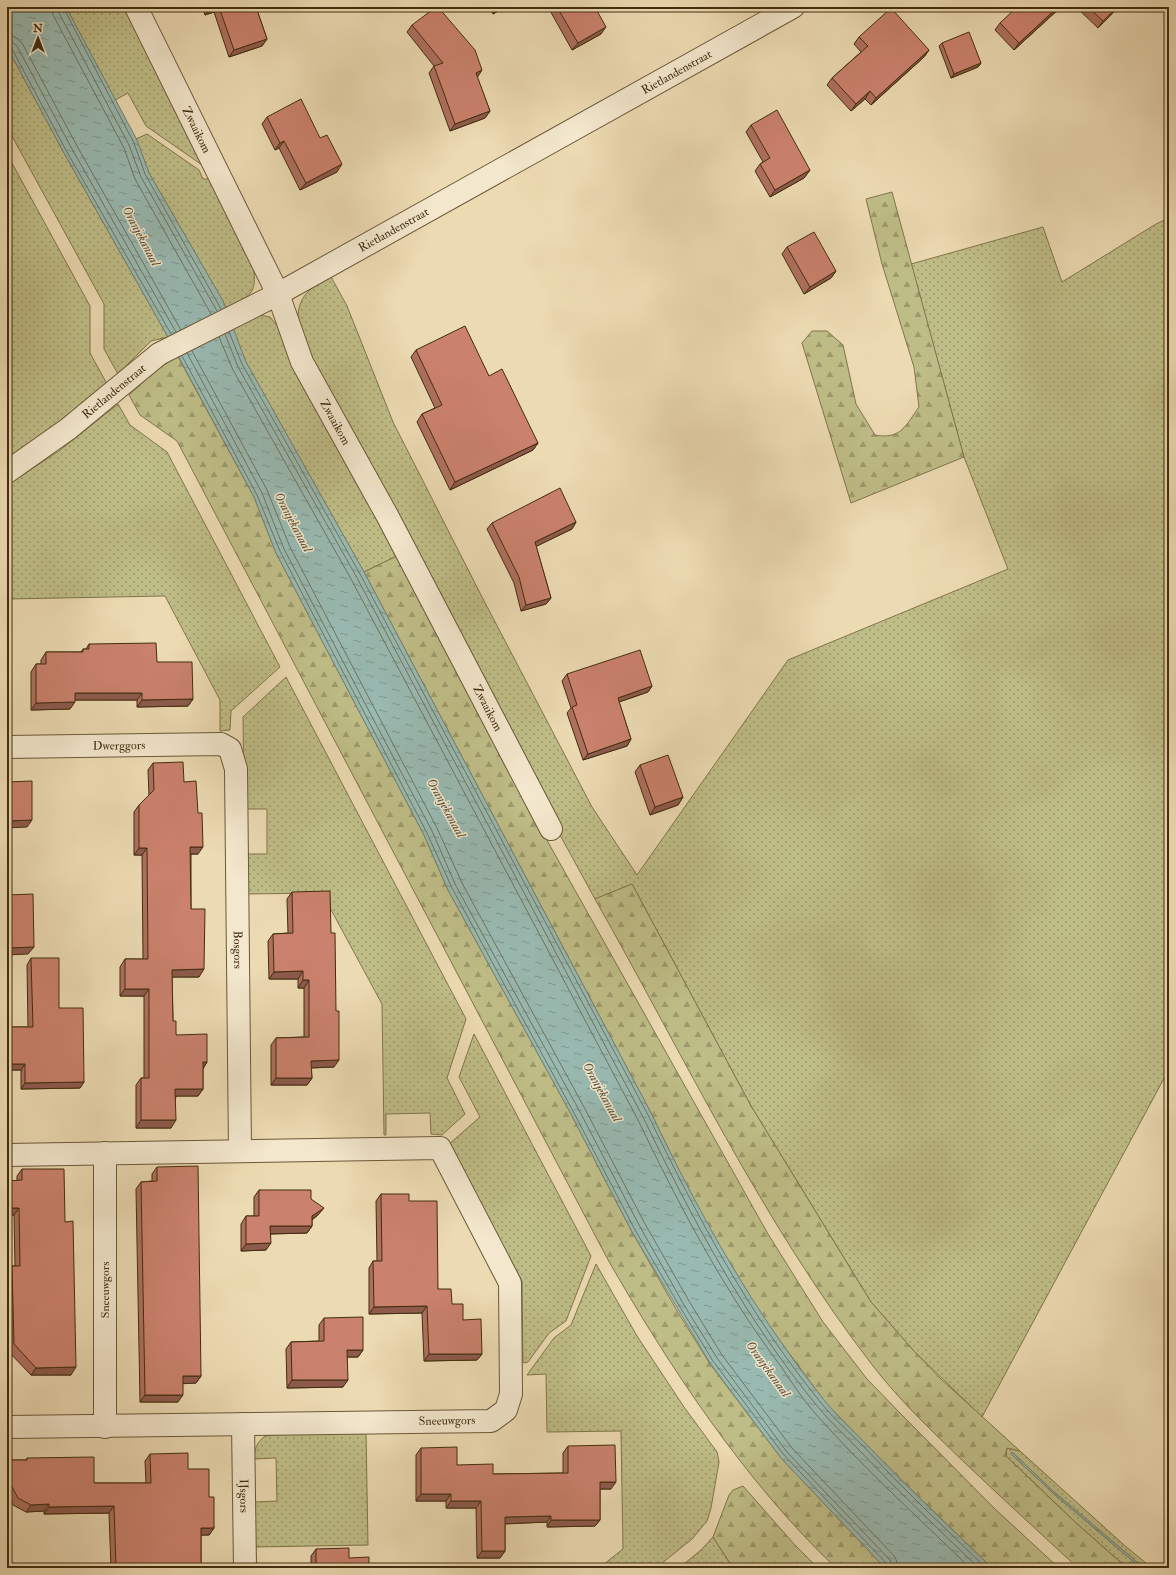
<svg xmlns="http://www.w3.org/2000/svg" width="1176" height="1575" font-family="'IM FELL Double Pica',serif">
	<defs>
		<pattern id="grass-dots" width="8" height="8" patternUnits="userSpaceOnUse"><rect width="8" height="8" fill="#bfbd87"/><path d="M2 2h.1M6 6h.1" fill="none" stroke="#9d9a6d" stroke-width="1.8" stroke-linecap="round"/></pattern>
		<pattern id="forest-firs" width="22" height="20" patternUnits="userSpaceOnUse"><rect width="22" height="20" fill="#bfbd87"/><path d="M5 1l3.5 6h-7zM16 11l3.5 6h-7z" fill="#9d9a6d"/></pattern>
		<pattern id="water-ripples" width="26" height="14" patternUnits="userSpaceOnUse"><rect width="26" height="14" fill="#99bab2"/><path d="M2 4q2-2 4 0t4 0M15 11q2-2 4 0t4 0" fill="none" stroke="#7e988f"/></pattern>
	</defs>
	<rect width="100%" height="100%" fill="#ecdab2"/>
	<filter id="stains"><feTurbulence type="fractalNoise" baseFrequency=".005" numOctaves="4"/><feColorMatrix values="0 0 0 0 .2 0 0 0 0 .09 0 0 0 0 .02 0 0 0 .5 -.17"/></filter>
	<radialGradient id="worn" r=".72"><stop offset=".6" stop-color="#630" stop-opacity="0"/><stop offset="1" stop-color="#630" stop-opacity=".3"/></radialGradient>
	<path fill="url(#grass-dots)" stroke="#80754b" d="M66,7H128L205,167L146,126L128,93L115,100Z
		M7,47L64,153L168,337L151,341L118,374L104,349V304L7,127Z
		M147,134L199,170L203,179H211L253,265C258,296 249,295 226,310L223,301L149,173L136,139Z
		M7,154L90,306V353L107,384L71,415L7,459V297H10L7,291Z
		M1169,218V1069L982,1417L913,1350L871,1302L751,1106L632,884L595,899L537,793L336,413L298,328C296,298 306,291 330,275L347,306L393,422L482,597L592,807L637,875L788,660L1008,569L964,457L911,264L1043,227L1062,282L1156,224Z
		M260,315L270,317L279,328L401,554L364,572L246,362L231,326Z
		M118,404L130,425L167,452L280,667L231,711L230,730L220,731V700L165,596L7,599V485L59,451Z
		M286,677L466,1019L447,1078L465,1114L442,1135L431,1134L430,1113L386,1114V1135H384L382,1004L322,893L246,894L245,854H267V809H244L243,717Z
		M474,1034L591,1256L566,1321L549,1333L528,1362L523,1363L522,1281L448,1145L480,1117L459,1077Z
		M596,1264L637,1336L684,1407L717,1452L719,1462L711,1508L707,1521L692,1539L656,1568H599L623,1549L621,1431L547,1432L546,1374L527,1375L554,1338L571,1325Z
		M366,1432L368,1545L255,1547V1502L277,1501L276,1458L254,1459C254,1450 257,1442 264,1437C279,1430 346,1433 366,1432Z
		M1008,1448L1020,1451L1124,1545L1152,1568H1144L1053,1491L1012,1452L1011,1454L1053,1493L1141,1568H1127L1075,1522L1006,1456L1005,1451Z
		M713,1537L733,1568H679L701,1550Z"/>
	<path fill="url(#forest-firs)" stroke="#80754b" d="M892,192L964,457L851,503L802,343L812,331H827L843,345L856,404L875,435C901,440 906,425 919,407L914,367L882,264L866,199Z
		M177,355L254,497L276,553L424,835L448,890L571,1114L631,1230L676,1309L710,1364L781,1458L885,1568H836C746,1483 668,1365 607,1258L177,441L140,415L129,395L151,375Z
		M401,554L544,835L768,1234L823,1322L867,1379L899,1412L995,1509L1059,1568H992L887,1466L825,1402L764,1319L716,1240L685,1183L651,1113L364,572Z
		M632,884L751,1106L871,1302L913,1350L942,1380L1020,1451L1007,1448L1006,1456L1075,1522L1127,1568H1078C1040,1533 1002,1498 965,1463C933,1432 900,1401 873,1366C762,1222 684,1056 595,899Z
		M743,1486L794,1544L818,1568H733L713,1537L729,1495L733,1490Z"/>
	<path fill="url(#water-ripples)" stroke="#768271" d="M7,7H66L137,140L149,173L223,301L246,362L364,572L651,1113C700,1215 754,1313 825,1401C837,1416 853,1430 867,1445C907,1487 950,1527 992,1568H885L781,1458L710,1363L631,1230L571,1114L448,890L424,835L276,553L254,497L168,337L64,153L7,47Z
		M1012,1452L1053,1491L1144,1568H1141L1053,1493L1011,1454Z"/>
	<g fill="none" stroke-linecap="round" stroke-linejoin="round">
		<path stroke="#6e7460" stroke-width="1" d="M52,7L53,15L124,148L135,179L211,314
			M58,7L59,13L129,145L141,177L217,311
			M63,7L134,143L145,174L221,309
			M7,35L15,37L22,43L77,146L181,330
			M7,41L12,42L17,46L72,149L176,332
			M7,46L12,49L67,152L171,334
			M229,332L242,364L360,574L648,1115C697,1216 750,1317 822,1404C834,1419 850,1433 864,1447C903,1489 945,1528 986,1568
			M225,334L238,367L356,576L643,1117C692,1219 746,1320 818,1407C830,1422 845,1435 858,1449C897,1490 938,1529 979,1568
			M219,337L233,370L351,579L638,1120C680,1207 724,1291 782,1368C792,1383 802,1398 814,1412C862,1467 918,1517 970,1568
			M192,351L267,490L290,547L437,828L462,883L584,1107L644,1222L689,1301L722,1355L792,1448L895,1557L899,1568
			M187,353L262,493L284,549L432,831L456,886L579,1110L639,1225L684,1305L717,1358L787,1452L890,1560L893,1568
			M182,356L257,495L280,551L427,833L452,888L574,1113L634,1228L680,1307L713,1361L784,1455L887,1564L888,1568"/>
		<g stroke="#6c5838" stroke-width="24">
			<g id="minor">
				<path id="s1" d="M136,7L278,294L302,362L388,517L551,829"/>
				<path id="s2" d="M7,472L68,429L159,354L278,294L793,7"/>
				<path id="s3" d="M7,747L221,744L230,749L236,769L240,1151"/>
				<path d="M105,1153V1427"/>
				<path d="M7,1155L440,1148L510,1283L511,1394L506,1410L491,1421L7,1427"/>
				<path id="s4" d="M243,1424L245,1568"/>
			</g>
		</g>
		<use href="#minor" stroke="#f3e7cd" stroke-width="22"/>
	</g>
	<path fill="#ae6f5e" stroke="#422d0f" d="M202,7H256L267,39L262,46L229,57L214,12L205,15Z
		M490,7H505L493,14Z
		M548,7H599L597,11L601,34L572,50Z
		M1061,7L1014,50L995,30L1000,23Z
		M1076,7H1119L1098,28Z
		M412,25L477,77L490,111L485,118L450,131L429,73L434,66L407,32Z
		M859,37L929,50L924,57L871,105L865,99L851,111L827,85L832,78L861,52L854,44Z
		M942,43L981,63L978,67L951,78L939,46Z
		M267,117L337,172L300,190L279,148L275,150L262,124Z
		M751,125L810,170L804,178L770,197L755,171L760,164L763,162L746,132Z
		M787,247L836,271L831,278L804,294L782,254Z
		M416,350L489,376L538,443L533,450L450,490L417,422L422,414L435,408L411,357Z
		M576,522L572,529L536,546L551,598L546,604L521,611L514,583L487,529L492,523Z
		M89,644L157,662L193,699L188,706L137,707V700H75L70,709L31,710V672L36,664H41V660L46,652H81L83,649H86Z
		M567,674L652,686L648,692L619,702L631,739L627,746L583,760L567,713L571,708L562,681Z
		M153,763L184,782L198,854H191V909L199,977H172L173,1021L176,1035L207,1062L203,1069V1089L198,1096H176L171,1128H136V1085L141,1078H144V996H120V967L125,959H143L142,855H134V812L139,805L149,795L148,770Z
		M640,765L683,797L678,805L650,815L635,772Z
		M292,892L334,1067L311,1068L312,1078L307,1085H271V1045L276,1038L304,1037V988H298V979H269L268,941L273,934L288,933L287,899Z
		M31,958L59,1008L84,1082L80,1088L21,1089V1070H7V1027H28L27,965Z
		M157,1167L201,1376L196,1383H183L178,1402H140L136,1189L141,1182L152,1181V1174Z
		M22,1169L65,1222L71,1375H31L8,1351L7,1273L12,1266H15L14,1215H7L17,1181V1176Z
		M259,1190L311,1199L318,1215L312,1220V1226L307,1233L271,1234L266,1250L241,1251V1224L246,1216H254V1197Z
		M381,1194L409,1201L438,1289L452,1304L463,1320L482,1354L477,1360L424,1361L422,1313L369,1314V1268L373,1261H377L376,1201Z
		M324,1318L363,1350L358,1357H347L343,1387L287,1388L286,1349L291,1342L319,1341V1325Z
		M568,1446L611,1489H600V1520L595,1526L547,1527V1522L505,1524V1551L500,1558H477L476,1508H446V1501H416V1455L421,1448L457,1465L493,1474L563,1473V1453Z
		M150,1454L188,1469L209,1497L214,1528L209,1535H201V1568H111L109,1513L44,1514V1511L26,1512L13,1505L7,1494V1464L10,1460H26L27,1458L94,1483H146L145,1461Z
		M316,1549L349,1558L369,1568H289L291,1566L311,1565V1556Z"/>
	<path fill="#8d5a4c" stroke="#422d0f" d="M213,7H217L214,12L205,15L210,8Z
		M498,7H505L493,14Z
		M1058,7H1061L1014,50L1019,43Z
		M1117,7H1119L1098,28L1103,21Z
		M606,27L601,34L572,50L578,43Z
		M267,39L262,46L229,57L234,50Z
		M929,50L924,57L871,105L876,98Z
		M981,63L978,67L951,78L954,74Z
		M482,70L477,78L476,73Z
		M870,91L865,99L851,111L856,104Z
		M490,111L485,118L450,131L455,124Z
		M284,141L279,148L275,150L280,143Z
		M342,164L337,172L300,190L306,183Z
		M810,170L804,178L770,197L775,190Z
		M836,271L831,278L804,294L810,287Z
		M538,443L533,450L450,490L455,482Z
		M576,522L572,529L531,549L535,542Z
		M551,598L546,604L521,611L526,605Z
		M652,686L648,692L613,704L618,698Z
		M75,693H142L137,700H70Z
		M193,699L188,706L137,707L142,700Z
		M75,702L70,709L31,710L36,703Z
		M631,739L627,746L583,760L588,754Z
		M683,797L678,805L650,815L655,807Z
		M32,820L27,827L7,828V821Z
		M190,847H203L198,854H185Z
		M139,848H147L142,855H134Z
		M34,947L28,954L7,955V948Z
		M204,969L199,977H167L172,970Z
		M303,971L298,979H269L274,972Z
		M303,980H309L304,988H298Z
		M125,989H149L144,996H120Z
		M339,1060L334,1067L306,1068L311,1061Z
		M203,1062H207L202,1070Z
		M7,1064H25L21,1070H7Z
		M276,1078H312L307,1085H271Z
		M84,1082L80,1088L21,1089L25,1083Z
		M175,1089H203L198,1096H170Z
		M141,1120H176L171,1128H136Z
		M7,1208H19L14,1215H7Z
		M324,1208L318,1215L307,1223L312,1216Z
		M270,1226H312L307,1233L265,1234Z
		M271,1243L266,1250L241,1251L246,1244Z
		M427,1306L422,1313L369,1314L374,1307Z
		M347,1350H363L358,1357H342Z
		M429,1354H482L477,1360L424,1361Z
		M76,1367L71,1375H31L36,1368Z
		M183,1376H201L196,1383L178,1384Z
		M292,1380H348L343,1387L287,1388Z
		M145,1395H183L178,1402H140Z
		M600,1482H616L611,1489H595Z
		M421,1494H451L446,1501H416Z
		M451,1501H481L476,1508H446Z
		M49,1504L44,1511L26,1512L31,1505Z
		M114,1506L109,1513L44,1514L49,1507Z
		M551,1516L547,1522L500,1524L505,1517Z
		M551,1520H600L595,1526L547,1527Z
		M201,1528H214L209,1535H196Z
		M482,1551H505L500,1558H477Z"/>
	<path fill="#ca816d" stroke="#422d0f" d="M219,7H256L267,39L234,50Z
		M436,7H438L475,50L482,70L476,73L490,111L455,124L434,66L443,63L412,25Z
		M557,7H599L596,9L606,27L578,43Z
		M1017,7H1058L1019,43L1000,23Z
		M1088,7H1117L1103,21Z
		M891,8L929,50L876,98L870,91L856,104L832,78L868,46L859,37Z
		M969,32L981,63L954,74L942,43Z
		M301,99L320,138L327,135L342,164L306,183L284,141L280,143L267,117Z
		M777,110L810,170L775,190L760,164L770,158L751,125Z
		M814,232L836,271L810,287L787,247Z
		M465,326L489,376L502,369L538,443L455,482L422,414L442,405L416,350Z
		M560,488L576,522L535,542L551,598L526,605L519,577L492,523Z
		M156,643L157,662H192L193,699L142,700V693H75V702L36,703V664H46V652H83V649H89V644Z
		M640,650L652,686L618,698L631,739L588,754L572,707L577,705L567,674Z
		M668,755L683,797L655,807L640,765Z
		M183,762L184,782L196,781L198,813H202L203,847H190L191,909H205L204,969L172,970L173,1021H176V1035L207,1034V1062H203V1089H175L176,1120H141V1078H149V989H125V959H148L147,848H139V805L154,790L153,763Z
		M32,781V820L7,821V782Z
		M330,891L331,933H335L336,1011H339V1060L311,1061L312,1078H276V1038L309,1037V980H303V971L274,972L273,934L293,933L292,892Z
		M33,894L34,947L7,948V895Z
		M31,958H59V1008H83L84,1082L25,1083V1064H7V1027H33Z
		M198,1166L201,1376H183V1395H145L141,1182L157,1181V1167Z
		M22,1169H64L65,1222L73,1221L76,1367L36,1368L14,1344L12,1266H20L19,1208H7V1181L22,1180Z
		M259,1190H311V1199L324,1208L312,1216V1226H270L271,1243L246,1244V1216H259Z
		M381,1194H409V1201H437L438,1289H451L452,1304H463V1320L481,1319L482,1354H429L427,1306L374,1307L373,1261H382Z
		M363,1317V1350H347L348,1380H292L291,1342L324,1341V1318Z
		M615,1445L616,1482H600V1520H551V1516L505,1517V1551H482L481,1501H451V1494H421V1448L457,1447V1465L493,1464V1474L568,1473V1446Z
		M188,1453V1469H209V1497H214V1528H201V1568H116L114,1506L49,1507V1504L31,1505L18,1498L10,1483V1460H27V1458L94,1457V1483H151L150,1454Z
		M349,1548V1558L369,1557V1568H291V1566L316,1565V1549Z
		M34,1566H64V1568H34Z"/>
	<g text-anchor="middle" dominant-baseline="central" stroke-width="3" stroke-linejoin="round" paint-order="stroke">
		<g font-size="12" fill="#422d0f" stroke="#f3e7cd">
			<text stroke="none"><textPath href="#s2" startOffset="782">Rietlandenstraat</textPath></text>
			<text stroke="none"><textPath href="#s1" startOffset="137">Zwaaikom</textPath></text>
			<text stroke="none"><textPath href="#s2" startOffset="458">Rietlandenstraat</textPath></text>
			<text stroke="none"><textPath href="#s2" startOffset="134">Rietlandenstraat</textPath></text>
			<text stroke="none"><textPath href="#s1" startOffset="461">Zwaaikom</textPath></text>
			<text stroke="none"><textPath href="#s1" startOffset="785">Zwaaikom</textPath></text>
			<text stroke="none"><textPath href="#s3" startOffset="112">Dwerggors</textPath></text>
			<text stroke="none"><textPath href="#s3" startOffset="426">Bosgors</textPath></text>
			<text transform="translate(105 1290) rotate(-90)">Sneeuwgors</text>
			<text transform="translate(447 1421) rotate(-1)">Sneeuwgors</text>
			<text stroke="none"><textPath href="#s4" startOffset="72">IJsgors</textPath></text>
		</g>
		<g font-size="13" font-style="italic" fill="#585038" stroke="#f3e7cd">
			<text transform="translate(141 236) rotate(62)">Oranjekanaal</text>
			<text transform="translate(293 522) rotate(62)">Oranjekanaal</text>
			<text transform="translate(446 808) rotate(61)">Oranjekanaal</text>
			<text transform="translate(602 1092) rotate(61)">Oranjekanaal</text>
			<text transform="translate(768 1369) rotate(54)">Oranjekanaal</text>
		</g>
	</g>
	<rect width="1176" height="1575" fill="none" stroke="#ecdab2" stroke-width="24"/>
	<rect x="8" y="8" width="1160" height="1559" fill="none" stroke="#422d0f" stroke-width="2"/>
	<rect x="12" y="12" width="1152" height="1551" fill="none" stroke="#422d0f"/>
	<g transform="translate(38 38)" stroke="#f3e7cd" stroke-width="3" paint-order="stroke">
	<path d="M0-3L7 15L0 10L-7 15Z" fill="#422d0f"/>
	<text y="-6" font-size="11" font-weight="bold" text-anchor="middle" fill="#422d0f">N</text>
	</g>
	<rect width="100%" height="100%" filter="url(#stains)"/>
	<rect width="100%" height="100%" fill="url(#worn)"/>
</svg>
